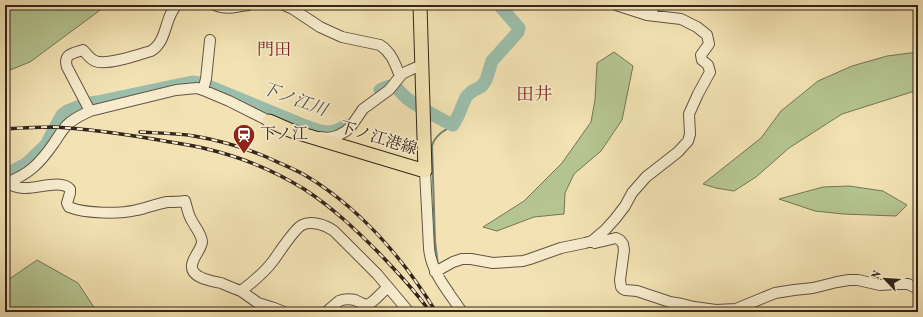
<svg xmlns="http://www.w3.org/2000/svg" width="923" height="317" font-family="'Old Standard TT','Noto Serif JP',serif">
	<rect width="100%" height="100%" fill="#f3e3b4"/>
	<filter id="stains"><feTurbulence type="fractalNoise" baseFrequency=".005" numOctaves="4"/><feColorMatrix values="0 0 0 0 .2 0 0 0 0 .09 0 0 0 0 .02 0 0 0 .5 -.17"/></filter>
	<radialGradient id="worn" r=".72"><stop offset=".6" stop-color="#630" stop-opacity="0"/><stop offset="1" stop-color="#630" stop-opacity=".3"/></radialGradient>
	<path fill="#b5c591" stroke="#747557" d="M5,5H107L30,62L5,72Z
		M614,52L633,66L622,120L601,151L574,174L565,193L564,214L534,217L497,231L483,227L524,201L562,163L591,122L595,100L597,63Z
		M918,52V90L842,114L789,148L756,177L734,191L716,188L703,184L761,138L781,111L818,81L852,66L887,56Z
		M849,186L883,191L907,205L896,216L843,214L815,211L779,199L823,187Z
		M37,260L78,283L97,312H5V282Z
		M815,310H857L866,312H810Z"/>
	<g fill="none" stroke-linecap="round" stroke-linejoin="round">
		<path stroke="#728173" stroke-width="2" d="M438,266L435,241L432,146C435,135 444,131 453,125
			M444,277L453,290"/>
		<path stroke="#9bbeac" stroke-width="13" d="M380,90C385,87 390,85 395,87C400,90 404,97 409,100C423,109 437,118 453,125L458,116L466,97L471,92L482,86L486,80L492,61L518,32L519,28L499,5
			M5,175L26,164L46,145L58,122L62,115L67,111L85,104L97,102L192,82L201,83L303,125C318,131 332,137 346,125"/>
		<g stroke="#645443" stroke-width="12">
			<path id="minor" d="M215,5C226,10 237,7 248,5
				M284,5L293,9L320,27L342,37L380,45C392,53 395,64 400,76
				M650,15L655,5
				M203,90L206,79L210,40
				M90,111L67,67C63,54 73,53 83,50C87,54 90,59 95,61C107,66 138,55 151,51C168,41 164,17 177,5
				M320,137L328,138L337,136L346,131L352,125L363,109L389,90L402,74L410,70L422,65
				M425,171L429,248C431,273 449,292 462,312
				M5,183C12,185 17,188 24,188C37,189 61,179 70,189V193L67,203L69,207C86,214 120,214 137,210C147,208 156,204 167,202C173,202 179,202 185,201C187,207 188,214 191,219C194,226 202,234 202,242C201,250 193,257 192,265C190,278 212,281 221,283C228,286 235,289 241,291C253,282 264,273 273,261C280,252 293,230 302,225C311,220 326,225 334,231L377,274L409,312
				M5,183C29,175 40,163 54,143C58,137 62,130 67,125C74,118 82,115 90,111L176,90L197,88L203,90L229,101L269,121
				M592,241L595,243L616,238L620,240L623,244L624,250L620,280L621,287L623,289L625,290L637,291L670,302L682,304L694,307L716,310L736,309L775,293L794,290L813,288L837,282L849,280H858L880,285L894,284H908L918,289
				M435,272L453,262L462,259H471L493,263L523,261L530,259L561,248L585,243L592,241L605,230L615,219L625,206L632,193L646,177L678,152L688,141L690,134L689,114L698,94L710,72L708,65L702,60L701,55L709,44L707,35L697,27L681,19L647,15L616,5
				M241,291L258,303L274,308L284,312
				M326,312L339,301C344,299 350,299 355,300C360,302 364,306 369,304C375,301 383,291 388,287"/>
		</g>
		<g stroke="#34251d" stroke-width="15">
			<path id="major" d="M269,121L292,131L425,171L420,5"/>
		</g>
		<use href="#minor" stroke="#f7edce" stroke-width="10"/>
		<use href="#major" stroke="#f3e3b4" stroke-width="13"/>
		<g stroke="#34251d" stroke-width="3.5">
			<path id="rail" d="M5,129C21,128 38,127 54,127C89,129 124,134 159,140C175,143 191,145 207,149C241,157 275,171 304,189C333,208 355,229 378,252C396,271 415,290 430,312
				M140,132C158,133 176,133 194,136C218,140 242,147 264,156C277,162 290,167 303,174C358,206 403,258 436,312"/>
		</g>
		<use href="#rail" stroke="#f7edce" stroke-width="2" stroke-dasharray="6" stroke-linecap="butt"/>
	</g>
	<defs>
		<g id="station-pin" transform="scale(1.15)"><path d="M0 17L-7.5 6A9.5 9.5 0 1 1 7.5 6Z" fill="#8f2418" stroke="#f7edce"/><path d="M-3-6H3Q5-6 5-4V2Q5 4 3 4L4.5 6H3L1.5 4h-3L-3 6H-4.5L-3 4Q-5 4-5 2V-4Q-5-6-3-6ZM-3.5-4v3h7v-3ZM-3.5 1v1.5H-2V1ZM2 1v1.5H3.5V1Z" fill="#fff"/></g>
	</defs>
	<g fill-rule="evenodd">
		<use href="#station-pin" x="244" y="135"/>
	</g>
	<g text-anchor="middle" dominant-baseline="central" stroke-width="3.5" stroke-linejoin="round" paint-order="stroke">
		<g font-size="16" fill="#34251d" stroke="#f7edce" text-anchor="start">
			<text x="260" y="135">下ノ江</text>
		</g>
		<g font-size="16" fill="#34251d" stroke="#f7edce">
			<text transform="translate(378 139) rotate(17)">下ノ江港線</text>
		</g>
		<g font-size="17" fill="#7a1f14" stroke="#f7edce">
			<text x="274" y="50">門田</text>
		</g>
		<g font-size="17" font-style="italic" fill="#535348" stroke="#f7edce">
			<text transform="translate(294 100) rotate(20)">下ノ江川</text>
		</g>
		<g font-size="18" fill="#7a1f14" stroke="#f7edce">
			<text x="534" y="95">田井</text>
		</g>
	</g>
	<rect width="923" height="317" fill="none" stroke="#f3e3b4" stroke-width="20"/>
	<rect x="6" y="6" width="911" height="305" fill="none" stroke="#34251d" stroke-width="2"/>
	<rect x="10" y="10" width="903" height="297" fill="none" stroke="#34251d"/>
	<g transform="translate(885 279) rotate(295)" stroke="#f7edce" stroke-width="3" paint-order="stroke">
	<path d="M0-3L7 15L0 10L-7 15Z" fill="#34251d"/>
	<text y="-6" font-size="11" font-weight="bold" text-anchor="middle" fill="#34251d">N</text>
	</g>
	<rect width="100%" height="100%" filter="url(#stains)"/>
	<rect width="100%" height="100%" fill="url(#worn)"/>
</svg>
